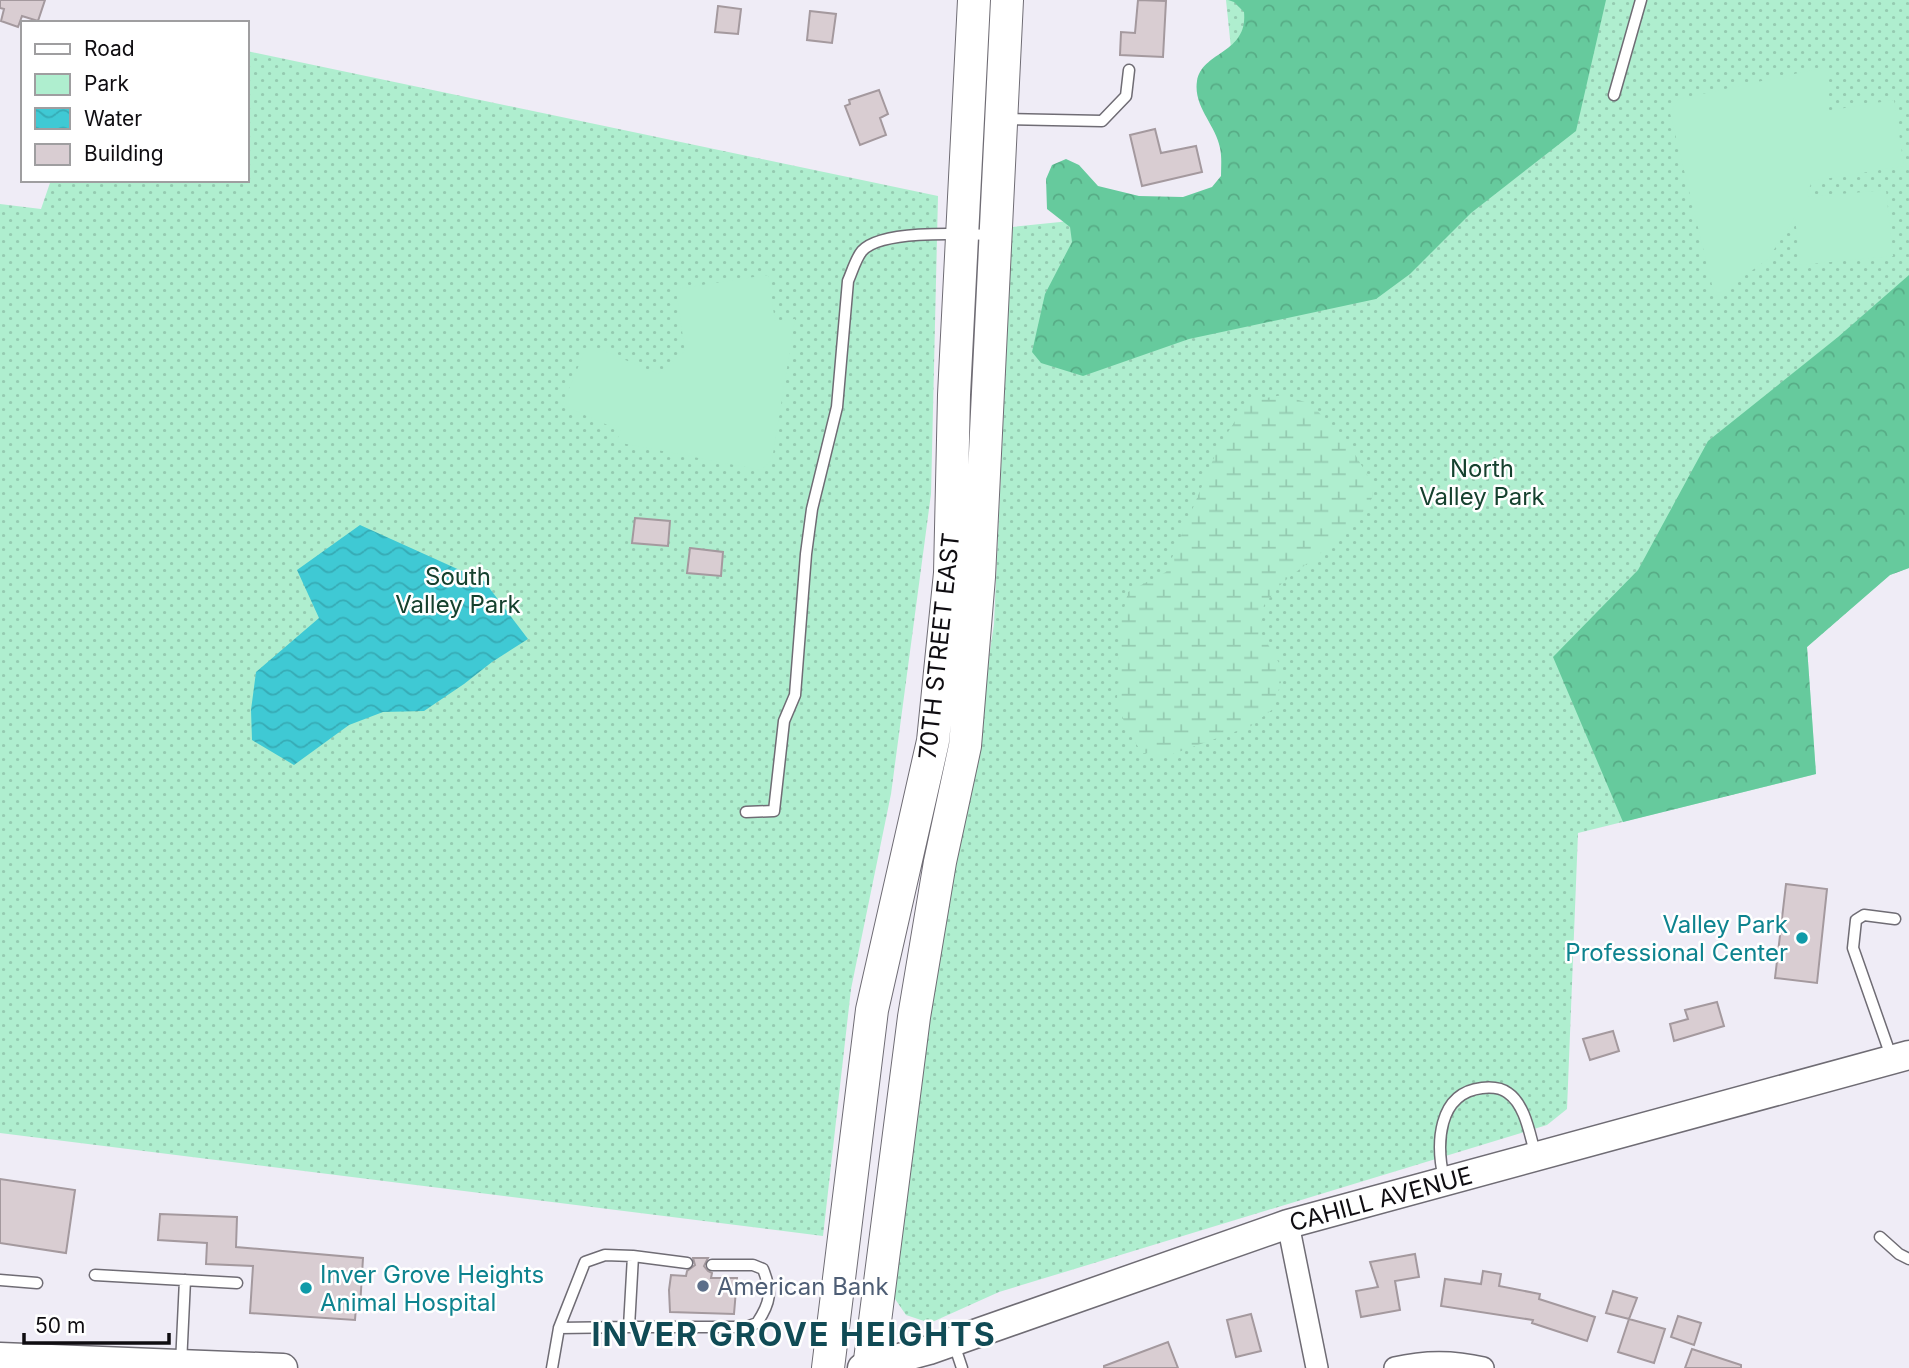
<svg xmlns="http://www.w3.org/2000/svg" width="1909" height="1368" font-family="Inter,sans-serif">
	<defs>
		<pattern id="green-dots" width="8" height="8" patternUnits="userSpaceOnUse" patternTransform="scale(1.75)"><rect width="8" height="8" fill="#afeecf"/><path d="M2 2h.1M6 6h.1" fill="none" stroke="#95cbb1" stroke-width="1.8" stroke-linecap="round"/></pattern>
		<pattern id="forest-crowns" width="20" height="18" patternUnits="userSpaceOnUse" patternTransform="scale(1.75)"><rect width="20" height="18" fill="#66ca9d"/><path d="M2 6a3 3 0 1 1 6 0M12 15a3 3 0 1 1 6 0" fill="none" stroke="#57ac86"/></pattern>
		<pattern id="wetland-marsh" width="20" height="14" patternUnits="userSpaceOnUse" patternTransform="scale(1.75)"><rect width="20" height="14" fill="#afeecf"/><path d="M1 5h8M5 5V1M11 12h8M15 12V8" fill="none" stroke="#95cbb1"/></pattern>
		<pattern id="water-waves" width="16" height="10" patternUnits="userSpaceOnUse" patternTransform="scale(1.75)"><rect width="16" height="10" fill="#3fc9d4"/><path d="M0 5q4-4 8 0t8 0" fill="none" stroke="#36abb5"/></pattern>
	</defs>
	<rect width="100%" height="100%" fill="#efecf6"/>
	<path fill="url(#green-dots)" d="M1226,0H1909V568L1890,575L1807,647L1816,774L1578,833L1567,1109L1547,1125L999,1292L930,1323L906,1315L893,1296L933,972L978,730L994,624L1012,227L1247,203Z
		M247,51L938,196L931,494L891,794L851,989L823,1236L0,1133V204L41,209L51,180H247Z"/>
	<path fill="url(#forest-crowns)" d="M1228,0H1606L1576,131L1471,213L1410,274L1376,299L1189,339L1083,376L1041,363L1032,352L1045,294L1072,242L1070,227L1047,209L1046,179L1052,165L1066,159L1079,165L1098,186L1139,196L1183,197L1212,187L1221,176C1221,167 1222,157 1220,148C1216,125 1193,107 1197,81C1202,51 1248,54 1244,12L1234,2Z
		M1909,275V568L1890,575L1807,647L1816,774L1623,822L1553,657L1638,570L1708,441L1838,337Z"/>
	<path fill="url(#wetland-marsh)" d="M1283,395L1311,404L1350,446L1372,483L1373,496L1366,509L1327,548L1282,583L1264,605L1260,631L1282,668L1281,682L1273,709L1251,726L1170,755L1142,753L1126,728L1117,700L1120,626L1128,592L1166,572L1218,448L1242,410L1254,400Z"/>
	<path fill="#afeecf" d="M1826,67V111L1894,100L1904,166L1812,181L1806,197L1886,190L1893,256L1800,265L1795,217L1768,259L1715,297L1670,113L1679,99Z
		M768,275L775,321L795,319L772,460L761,470L616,442L621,431L562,405L588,344L658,374L685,351L676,289Z"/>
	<path fill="url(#water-waves)" d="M360,525L484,581L528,639L492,662L464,684L424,711L383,712L349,725L294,765L252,740L251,710L256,672L319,618L297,570Z"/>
	<path fill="#d9cdd2" stroke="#a4999e" stroke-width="2" d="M0,0H45L38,21L22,16L18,27L1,21L4,9L0,8Z
		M1138,0L1166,1L1163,57L1120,55L1121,32L1135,33Z
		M718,6L741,9L738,34L715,32Z
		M810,11L836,14L832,43L807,40Z
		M879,90L888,114L880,118L886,135L860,145L845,106L850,104L849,100Z
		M1155,129L1161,153L1196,146L1202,172L1142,186L1130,135Z
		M635,518L670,521L668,546L632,543Z
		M690,548L723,552L721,576L687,573Z
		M1786,884L1827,889L1817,983L1775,978Z
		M1717,1002L1724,1026L1674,1041L1670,1024L1688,1019L1685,1010Z
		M1613,1031L1619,1051L1590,1060L1583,1039Z
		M0,1179L75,1190L66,1253L0,1243Z
		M160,1214L237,1217L236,1247L363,1258L360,1307H356L355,1320L250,1313L253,1266L206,1264L207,1243L158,1240Z
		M1415,1254L1419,1277L1395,1281L1400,1310L1361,1317L1356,1291L1378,1287L1370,1262Z
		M693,1258H708L704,1266L708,1271L712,1273L711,1278H737L734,1314L670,1312L669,1290L671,1275L686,1276L687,1271L695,1265Z
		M1483,1271L1501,1274L1499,1286L1540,1294L1539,1299L1595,1317L1587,1341L1532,1323L1533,1320L1441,1306L1445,1279L1481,1284Z
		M1613,1291L1637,1298L1629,1319L1606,1313Z
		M1251,1314L1261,1351L1236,1357L1227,1320Z
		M1678,1316L1701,1323L1694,1345L1671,1337Z
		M1629,1319L1665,1329L1654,1363L1618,1352Z
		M1168,1342L1178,1368H1104V1366Z
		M1692,1349L1741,1365V1368H1685Z"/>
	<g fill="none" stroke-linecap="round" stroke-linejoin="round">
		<g stroke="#6f6c74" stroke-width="13">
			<path id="service" d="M1614,95L1641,0
				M1004,119L1102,121L1126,96L1129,70
				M746,812L774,811L784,721L795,695L806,554L812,509L837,407L848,281C852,272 856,258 862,251C881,229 965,234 993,235
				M1892,1059L1853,948L1856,920L1864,915L1895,919
				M1444,1179C1436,1145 1437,1093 1482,1088C1491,1087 1500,1087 1508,1093C1526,1105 1530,1137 1536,1156
				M1880,1237L1899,1254L1909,1259
				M633,1256L687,1263
				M95,1275L237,1283
				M0,1280L37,1283
				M629,1327H746L757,1323C771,1302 772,1292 763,1269L753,1265H712
				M954,1344L962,1368
				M181,1364L185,1280
				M552,1368L559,1328L585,1262L605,1255L633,1256L629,1327L559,1328"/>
		</g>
		<g stroke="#6f6c74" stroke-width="24">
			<path id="minor" d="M1288,1224L1317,1368
				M1395,1368C1424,1361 1454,1361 1483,1368"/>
		</g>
		<g stroke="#6f6c74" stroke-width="31">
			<path id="tertiary" d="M0,1357L283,1368
				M862,1368L929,1350L1288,1224L1909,1055"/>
		</g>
		<g stroke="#6f6c74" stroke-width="34">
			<path id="secondary" d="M828,1368L872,1010L933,741L950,573L954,395L974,0
				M869,1368L914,1017L940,862L965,746L979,577L1007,0"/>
		</g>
		<use href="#service" stroke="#fff" stroke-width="10"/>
		<use href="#minor" stroke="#fff" stroke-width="21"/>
		<use href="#tertiary" stroke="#fff" stroke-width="28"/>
		<use href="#secondary" stroke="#fff" stroke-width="32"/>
	</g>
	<g fill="#0f9aa8" stroke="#fff" stroke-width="2.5">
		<circle cx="1802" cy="938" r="7"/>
		<circle cx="306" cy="1288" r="7"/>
	</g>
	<circle fill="#5c6f8a" stroke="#fff" stroke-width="2.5" cx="703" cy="1286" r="7"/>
	<g text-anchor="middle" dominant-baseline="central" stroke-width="5" stroke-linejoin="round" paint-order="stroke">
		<g font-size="24" fill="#15412e" stroke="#fff">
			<text x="1482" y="468">North<tspan x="1482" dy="28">Valley Park</tspan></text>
			<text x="458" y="576">South<tspan x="458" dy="28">Valley Park</tspan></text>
		</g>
		<g font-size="24" fill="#0f0d11" stroke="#fff">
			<text transform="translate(939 646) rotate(-84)">70TH STREET EAST</text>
			<text transform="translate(1381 1199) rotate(-15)">CAHILL AVENUE</text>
		</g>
		<g font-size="24" fill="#0d838f" stroke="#fff" text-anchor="end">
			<text x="1788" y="924">Valley Park<tspan x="1788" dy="28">Professional Center</tspan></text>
			<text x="320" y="1274" text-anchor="start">Inver Grove Heights<tspan x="320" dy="28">Animal Hospital</tspan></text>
		</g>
		<g font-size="24" fill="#4e5e75" stroke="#fff" text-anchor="start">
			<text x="717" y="1286">American Bank</text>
		</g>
		<g font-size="32" font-weight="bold" letter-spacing="2" fill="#104b55" stroke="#fff">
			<text x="794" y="1334">INVER GROVE HEIGHTS</text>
		</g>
	</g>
	<rect x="21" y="21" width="228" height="161" fill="#ffffff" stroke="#9f9ea0" stroke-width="2"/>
	<rect x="35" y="44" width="35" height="10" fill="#ffffff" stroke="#9f9ea0" stroke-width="2"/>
	<text x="84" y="56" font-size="21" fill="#0f0d11">Road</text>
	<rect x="35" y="74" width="35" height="21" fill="#afeecf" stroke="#9f9ea0" stroke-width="2"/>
	<text x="84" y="91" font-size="21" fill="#0f0d11">Park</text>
	<rect x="35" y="108" width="35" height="21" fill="url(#water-waves)" stroke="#9f9ea0" stroke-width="2"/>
	<text x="84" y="126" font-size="21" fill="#0f0d11">Water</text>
	<rect x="35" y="144" width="35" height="21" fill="#d9cdd2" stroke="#9f9ea0" stroke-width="2"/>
	<text x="84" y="161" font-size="21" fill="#0f0d11">Building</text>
	<path d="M24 1333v10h145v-10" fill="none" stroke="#0f0d11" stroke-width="3.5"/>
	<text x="35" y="1333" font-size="21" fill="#0f0d11" stroke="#ffffff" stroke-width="5" paint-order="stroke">50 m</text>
</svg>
